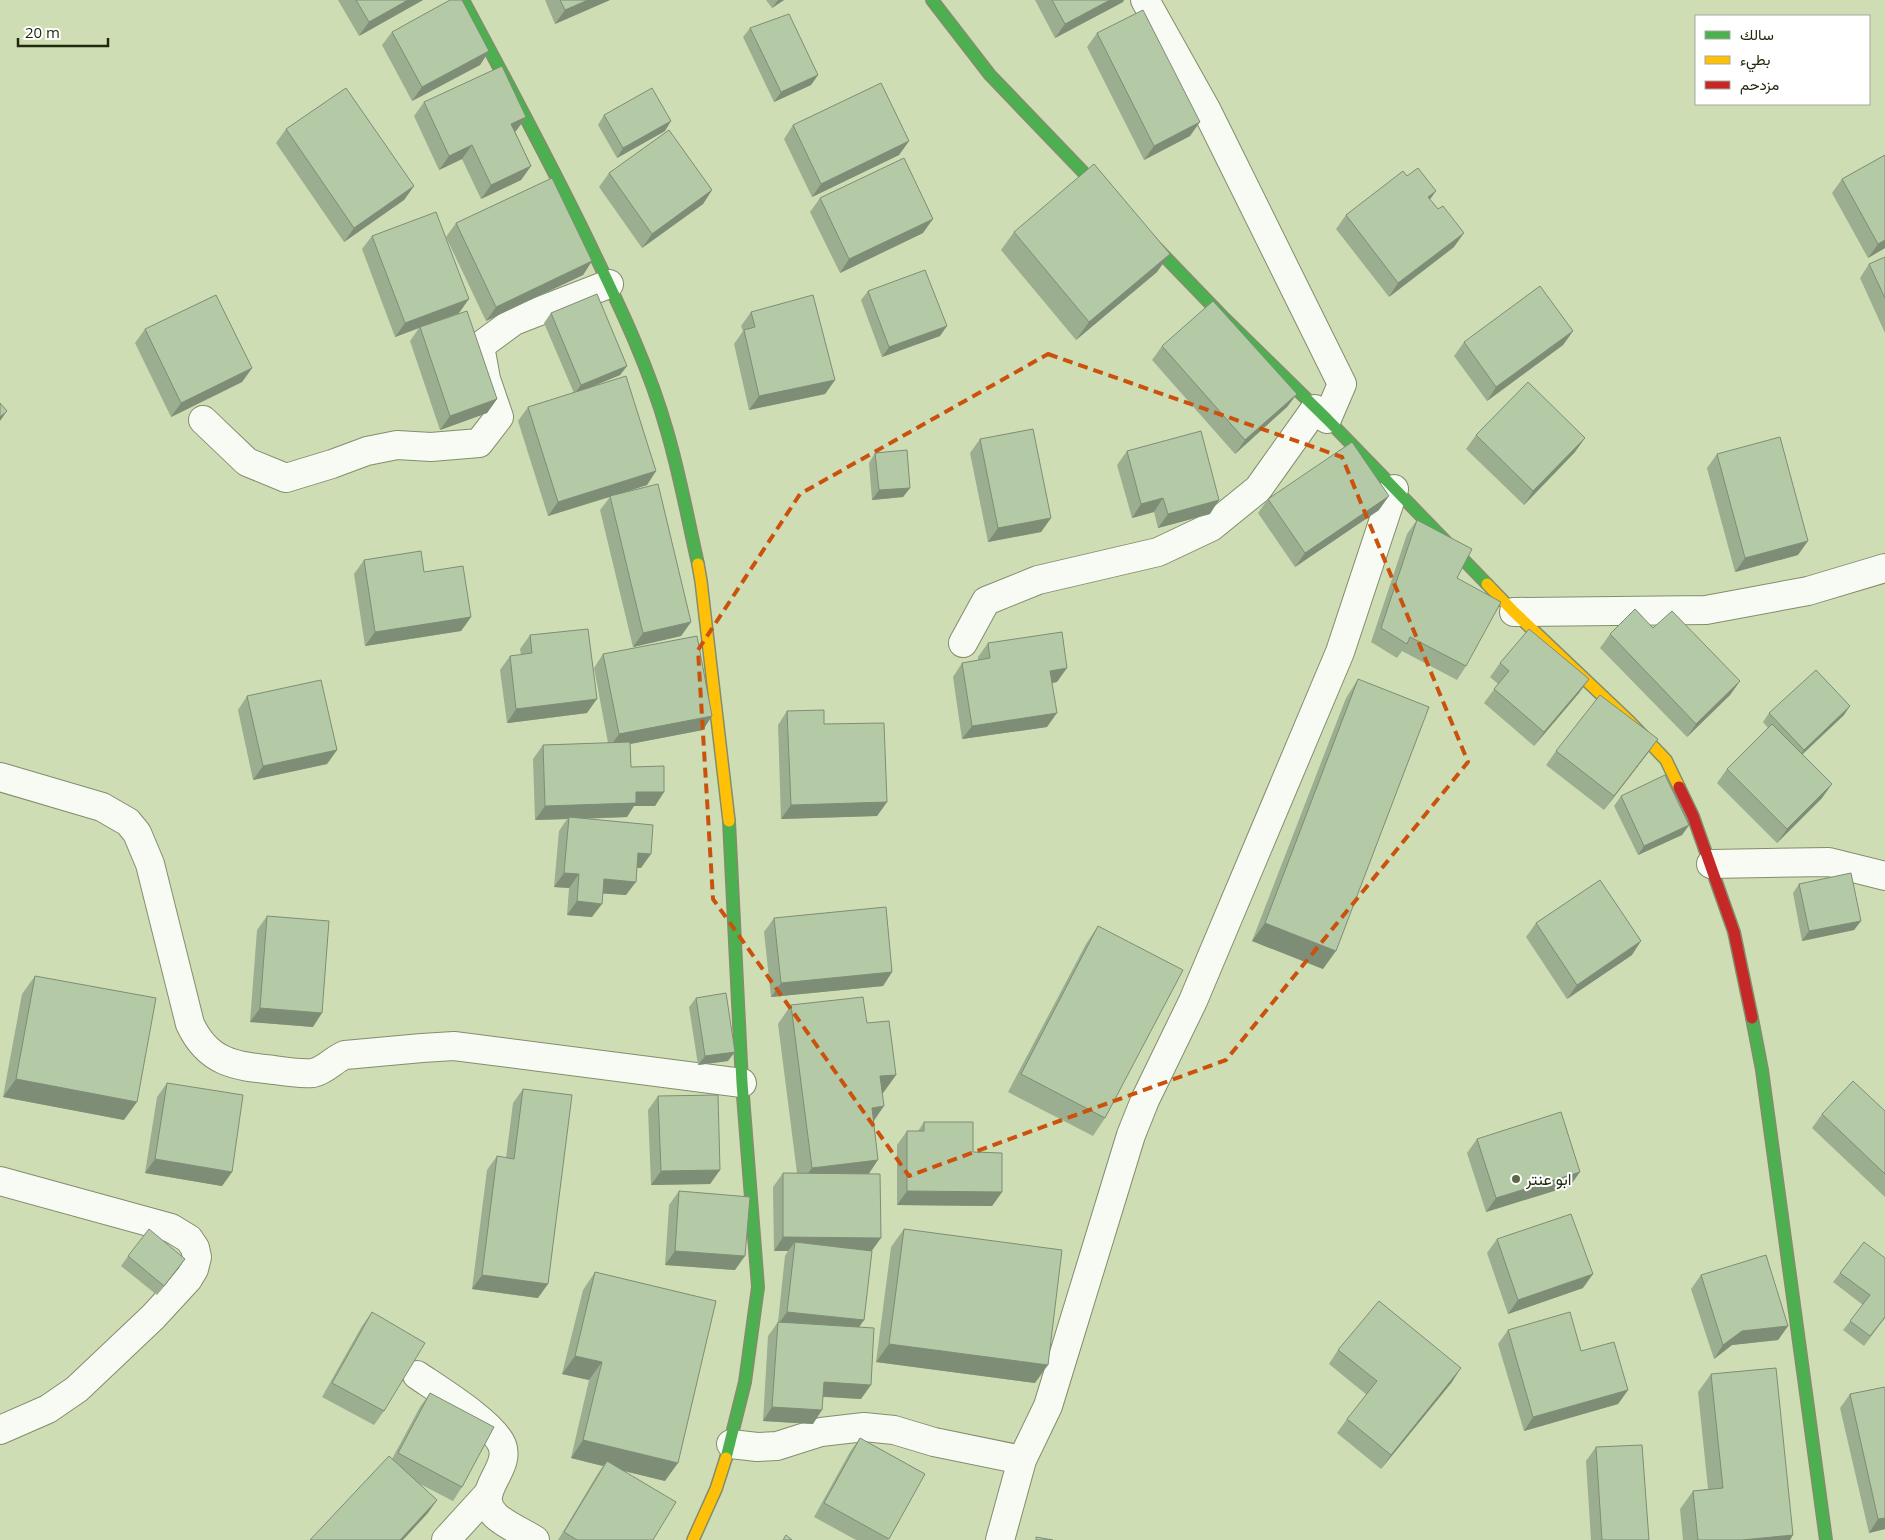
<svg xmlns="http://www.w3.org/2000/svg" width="1885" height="1540" font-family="'Open Sans',Vazirmatn,sans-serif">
	<rect width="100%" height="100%" fill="#cfddb5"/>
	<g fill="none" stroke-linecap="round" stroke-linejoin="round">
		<g stroke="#838d6c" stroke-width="30">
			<path id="street" d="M1145,0L1206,109L1342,384L1327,419
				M203,420L247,462L286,478L332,464L367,451L397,445L431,447L479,443L499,417L486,379L480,346L514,321L609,284
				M1514,612L1706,610L1808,591L1885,568
				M963,643L986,601L1038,580L1158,552L1211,527L1258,489L1315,409
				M0,777L102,807L128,822L137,833L150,864L190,1024C208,1063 235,1066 274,1070C287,1072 300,1074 313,1073C326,1070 334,1059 345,1055L422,1048L454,1046L742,1083
				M1711,864L1829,862L1885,876
				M0,1181L171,1228L189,1239L195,1248L197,1257L194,1269L188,1279L153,1317L77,1389L48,1409L0,1430
				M417,1375C439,1390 493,1423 502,1445C512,1470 471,1493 496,1516C507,1526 523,1532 535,1540
				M731,1444L757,1447L777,1446L821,1432L864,1427L894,1430L934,1442L1022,1460L1048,1406L1131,1135L1145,1100L1193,1001L1340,652L1394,489
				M446,1540L488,1494
				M1000,1540L1022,1460"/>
		</g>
		<g stroke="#838d6c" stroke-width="14">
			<path id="fast" d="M463,0C508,84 553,167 594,253C621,309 650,370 667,431C680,475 688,520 698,564
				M932,0L990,75L1110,200
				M1142,233L1225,319L1327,419L1487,584
				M1752,1018L1762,1070L1826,1540
				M726,1458L745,1382L758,1287L742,1083L729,821"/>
		</g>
		<g stroke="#838d6c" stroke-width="14">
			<path id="slow" d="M698,564L701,581L729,821
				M1487,584L1514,612L1630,722L1666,760L1679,787
				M693,1540L716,1489L726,1458"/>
		</g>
		<g stroke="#838d6c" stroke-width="14">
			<path id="jam" d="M1679,787L1693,816L1734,932L1752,1018"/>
		</g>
		<use href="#street" stroke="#f8faf4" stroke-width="28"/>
		<use href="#fast" stroke="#4caf50" stroke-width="11"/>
		<use href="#slow" stroke="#ffc107" stroke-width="11"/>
		<use href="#jam" stroke="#c62828" stroke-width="11"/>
	</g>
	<path fill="#9bae90" d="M338,0H423L359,36Z
		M545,0H610L555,24Z
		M766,0H784L772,8Z
		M1035,0H1124L1123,2L1055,38Z
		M750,28L818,75L811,85L774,102L743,37Z
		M392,32L489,51L480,65L412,101L382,45Z
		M1097,33L1190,136L1144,160L1087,47Z
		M424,102L526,117L516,131H515L531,166L521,180L481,199L462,159L439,170L414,116Z
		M604,115L665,131L617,158L598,125Z
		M793,125L909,141L899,155L812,197L784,139Z
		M286,129L414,186L404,200L344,242L276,143Z
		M1885,155V248L1868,258L1832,193L1842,179Z
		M609,173L712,190L703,204L642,248L599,187Z
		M1407,176L1430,200L1438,209L1454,247L1389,297L1336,229L1346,215Z
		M820,198L923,233L840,273L810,212Z
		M456,223L592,261L583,275L486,321L446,237Z
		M1014,232L1157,272L1076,340L1001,250Z
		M372,236L459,313L430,323L497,399L487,413L440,430L410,341L419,328L395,337L362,249Z
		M1885,257V333L1860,278L1869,264Z
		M868,291L940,336L882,357L861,300Z
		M751,312L835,380L825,394L749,410L734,344L743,331L741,326Z
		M551,313L627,366L620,375L589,388L656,471L647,485L620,494L691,622L681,636L633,647L600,510L610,497L548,516L518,421L528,407L574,393L544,323Z
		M145,329L252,368L242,382L171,417L135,343Z
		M1573,331L1563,345L1487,401L1454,356L1464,342Z
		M1162,346L1297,394L1287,407L1235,454L1152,360Z
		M1476,435L1575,452L1524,505L1466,449Z
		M980,439L1051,518L1041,532L988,542L970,453Z
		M1127,451L1210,514L1158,528L1154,512L1132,518L1117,465Z
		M875,453L910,488L903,497L872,500L869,463Z
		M1717,454L1798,555L1735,572L1707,468Z
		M1268,499L1379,510L1295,567L1258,513Z
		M1417,520L1457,578L1466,666L1457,680L1402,651L1397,658L1371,642L1407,534Z
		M364,560L471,617L461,631L365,646L354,574Z
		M1653,628L1740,681L1730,695L1687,737L1600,648L1610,634Z
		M530,635L587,713L507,723L500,670L510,656L521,655L520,649Z
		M988,643L1057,682L1052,683L1047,727L962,739L953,677L962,663L978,660V657Z
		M603,654L703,730L630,744L631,767L664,792L655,806H634L627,817L582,819L641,868H637L626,895L603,893L592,917L567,915L569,888L554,887L559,831L567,819L535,820L533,759L543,745L608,743L594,668Z
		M1500,663L1589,679L1579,693L1534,746L1484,703L1498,684L1490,677Z
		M1358,679L1323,969L1252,941L1346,698Z
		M247,696L337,750L327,764L253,780L238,710Z
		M787,711L824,724L887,802L877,816L781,819L778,725Z
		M1769,713L1844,715L1802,755L1822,798L1777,843L1717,783L1727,769L1768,728L1763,722Z
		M1556,751L1648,753L1604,810L1546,765Z
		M1621,796L1689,825L1682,835L1638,855L1614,806Z
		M1799,884L1861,921L1854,930L1802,941L1793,893Z
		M267,916L313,1027L250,1022L257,930Z
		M774,918L892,972L883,986L771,997L764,932Z
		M1536,923L1632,955L1567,999L1526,937Z
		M1098,926L1105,1118L1093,1136L1008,1092L1086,944Z
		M35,976L124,1120L3,1097L22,994Z
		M696,998L728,1061L698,1065L689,1007Z
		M791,1005L867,1023L896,1075L883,1093H882L874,1121L868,1174L871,1251L864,1320L859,1327L861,1399L823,1397L813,1424L763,1421L768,1336L778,1322L785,1256L788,1251H774L773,1187L783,1173H797L778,1024Z
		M167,1083L232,1172L222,1186L145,1173L157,1097Z
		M523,1089L538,1298L472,1289L487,1170L497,1156L506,1158L513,1103Z
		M658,1096L720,1170L710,1184L651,1185L648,1110Z
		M1885,1111V1197L1812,1128L1822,1114Z
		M924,1122L1002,1192L992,1206L897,1205V1145L907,1131H918Z
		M1477,1139L1570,1186L1486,1212L1467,1153Z
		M679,1191L735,1270L665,1265L669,1205Z
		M904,1229L1035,1383L876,1362L891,1247Z
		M1497,1239L1583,1288L1508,1314L1487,1253Z
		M128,1256L179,1268L157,1295L121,1266Z
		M1885,1258V1318L1864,1346L1843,1330L1863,1305L1833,1282L1840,1273Z
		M595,1272L665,1481L624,1471L653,1540H558L597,1475L603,1466L571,1458L589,1380L562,1374L583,1290Z
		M1701,1275L1788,1326L1778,1340L1732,1345L1714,1359L1691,1289Z
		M372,1312L384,1411L374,1425L322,1397L362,1326Z
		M1508,1330L1581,1351L1628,1390L1618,1404L1524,1431L1498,1344Z
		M1338,1350L1452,1382L1381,1469L1337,1433L1347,1419L1367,1395L1329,1364Z
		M1711,1374L1793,1535L1790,1540H1683L1680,1509L1693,1491L1708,1489L1698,1392Z
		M1885,1387V1529L1869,1533L1840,1408L1850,1394Z
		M430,1393L462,1487L453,1501L418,1483L437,1500L427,1514L392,1459L420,1407Z
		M860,1438L925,1474L888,1540H856L814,1517L850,1452Z
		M1596,1447L1649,1540H1591L1586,1461Z"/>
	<path fill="#7e8d75" d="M408,0H423L359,36L369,22Z
		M588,0H610L555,24L565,10Z
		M778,0H784L772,8Z
		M1110,0H1124L1123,2L1055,38L1065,24Z
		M489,51L480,65L412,101L422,87Z
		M818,75L811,85L774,102L781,92Z
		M526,117L516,131L501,138L511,124Z
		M671,121L665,131L617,158L623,148Z
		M1200,122L1190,136L1144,160L1154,146Z
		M909,141L899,155L812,197L821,184Z
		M472,145L462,159L439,170L449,156Z
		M531,166L521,180L481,199L491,185Z
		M414,186L404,200L344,242L354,228Z
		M712,190L703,204L642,248L652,234Z
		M1436,191L1426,205L1428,197Z
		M933,219L923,233L840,273L849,259Z
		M1464,233L1454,247L1389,297L1398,283Z
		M1885,240V248L1868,258L1878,244Z
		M1170,254L1157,272L1076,340L1089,322Z
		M592,261L583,275L486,321L496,307Z
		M469,299L459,313L395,337L405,323Z
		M947,326L940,336L882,357L889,347Z
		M1573,331L1563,345L1487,401L1496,387Z
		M627,366L620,375L574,394L581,385Z
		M252,368L242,382L171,417L181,403Z
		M835,380L825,394L749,410L759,396Z
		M1297,394L1287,407L1235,454L1245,440Z
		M497,399L487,413L440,430L450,416Z
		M7,411L0,421V417Z
		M1585,438L1575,452L1524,505L1533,491Z
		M656,471L647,485L548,516L558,502Z
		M910,488L903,497L872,500L879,490Z
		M1389,496L1379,510L1295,567L1305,553Z
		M1163,498L1154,512L1132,518L1141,504Z
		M1219,500L1210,514L1158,528L1168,514Z
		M1051,518L1041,532L988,542L998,528Z
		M1808,541L1798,555L1735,572L1745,558Z
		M471,617L461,631L365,646L375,632Z
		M691,622L681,636L633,647L643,633Z
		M1067,668L1057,682L1040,685L1050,671Z
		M1589,679L1579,693L1534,746L1544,732Z
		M1740,681L1730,695L1687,737L1696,724Z
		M597,699L587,713L507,723L516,709Z
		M1850,706L1844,715L1797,759L1804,750Z
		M1057,713L1047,727L962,739L972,726Z
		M712,716L703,730L609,748L619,734Z
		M1658,739L1648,753L1604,810L1614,796Z
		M337,750L327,764L253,780L263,766Z
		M1832,784L1822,798L1777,843L1787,829Z
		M636,792H664L655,806H634L627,817L568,819L569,817L567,819L535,820L545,806Z
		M887,802L877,816L781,819L791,805Z
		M1689,825L1682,835L1638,855L1644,846Z
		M638,853L651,854L641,868L629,867Z
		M564,873L579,874L569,888L554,887Z
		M604,879L636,882L626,895L594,893Z
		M577,901L602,904L592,917L567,915Z
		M1861,921L1854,930L1802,941L1809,931Z
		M1265,923L1336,951L1323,969L1252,941Z
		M1641,941L1632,955L1567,999L1577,985Z
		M892,972L883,986L771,997L781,983Z
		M260,1008L322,1013L313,1027L250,1022Z
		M735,1052L728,1061L698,1065L705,1056Z
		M896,1075L883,1093L868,1095L880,1076Z
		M16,1079L137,1102L124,1120L3,1097Z
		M884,1106L871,1125L872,1108Z
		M155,1159L232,1172L222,1186L145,1173Z
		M878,1160L866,1178L799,1186L812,1168Z
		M720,1170L710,1184L651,1185L661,1171Z
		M1580,1172L1570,1186L1486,1212L1496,1198Z
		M907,1191L1002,1192L992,1206L897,1205Z
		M783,1237L881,1238L871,1252L795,1242L788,1251H774Z
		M675,1251L745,1256L735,1270L665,1265Z
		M185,1259L179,1268L157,1295Z
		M1593,1274L1583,1288L1508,1314L1518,1300Z
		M482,1275L548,1284L538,1298L472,1289Z
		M787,1312L864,1320L854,1334L777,1326Z
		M1788,1326L1778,1340L1732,1345L1714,1359L1723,1345L1742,1331Z
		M889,1344L1048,1365L1035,1383L876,1362Z
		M575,1356L602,1362L589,1380L562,1374Z
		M1461,1368L1452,1382L1381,1469L1391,1455Z
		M824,1382L871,1385L861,1399L814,1396Z
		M1628,1390L1618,1404L1524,1431L1533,1417Z
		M772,1407L822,1410L813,1424L763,1421Z
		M583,1440L678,1463L665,1481L604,1466L607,1461L603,1466L571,1458Z
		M437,1500L427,1514L403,1540H400Z
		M1885,1518V1529L1869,1533L1878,1519Z
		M1793,1535L1790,1540H1742Z"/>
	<path fill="#b4caa7" stroke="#7e8d75" d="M356,0H408L369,22Z
		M450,0H462L489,51L422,87L392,32Z
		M560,0H588L565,10Z
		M1052,0H1110L1065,24Z
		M1143,10L1200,122L1154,146L1097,33Z
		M789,14L818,75L781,92L750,28Z
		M502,66L526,117L511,124L531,166L491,185L472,145L449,156L424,102Z
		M881,83L909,141L821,184L793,125Z
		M346,88L414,186L354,228L286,129Z
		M652,88L671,121L623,148L604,115Z
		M669,130L712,190L652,234L609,173Z
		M1885,155V240L1878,244L1842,179Z
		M904,158L933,219L849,259L820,198Z
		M1094,164L1170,254L1089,322L1014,232Z
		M1418,168L1436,191L1428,197L1438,209L1443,206L1464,233L1398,283L1346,215L1403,171L1407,176Z
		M552,178L592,261L496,307L456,223Z
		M436,212L469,299L405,323L372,236Z
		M1885,257V298L1869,264Z
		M925,270L947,326L889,347L868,291Z
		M1540,286L1573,331L1496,387L1464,342Z
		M597,294L627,366L581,385L551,313Z
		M216,295L252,368L181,403L145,329Z
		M813,295L835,380L759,396L744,330L755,327L751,312Z
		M1213,301L1297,394L1245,440L1162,346Z
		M467,311L497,399L450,416L420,327Z
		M626,376L656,471L558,502L528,407Z
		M1528,382L1585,438L1533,491L1476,435Z
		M0,403L7,411L0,417Z
		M1033,429L1051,518L998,528L980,439Z
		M1201,431L1219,500L1168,514L1163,498L1141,504L1127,451Z
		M1780,437L1808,541L1745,558L1717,454Z
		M1352,442L1389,496L1305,553L1268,499Z
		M907,450L910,488L879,490L875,453Z
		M658,484L691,622L643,633L610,496Z
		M1417,520L1472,549L1457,578L1501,602L1466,666L1410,637L1407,644L1381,628Z
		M421,551L424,572L463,566L471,617L375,632L364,560Z
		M1635,609L1653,628L1672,611L1740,681L1696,724L1610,634Z
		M588,629L597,699L516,709L510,656L532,653L530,635Z
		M1529,629L1589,679L1544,732L1494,689L1509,671L1500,663Z
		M1062,632L1067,668L1050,671L1057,713L972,726L962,663L990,658L988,643Z
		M697,636L712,716L619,734L603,654Z
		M1816,670L1850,706L1804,750L1769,713Z
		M1358,679L1429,707L1336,951L1265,923Z
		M321,680L337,750L263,766L247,696Z
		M1600,695L1658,739L1614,796L1556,751Z
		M824,710V724L884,723L887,802L791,805L787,711Z
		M1772,724L1832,784L1787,829L1727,769Z
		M630,742L631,767L664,766V792H636V803L545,806L543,745Z
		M1665,775L1689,825L1644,846L1621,796Z
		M569,817L653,825L651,854L638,853L636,882L604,879L602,904L577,901L579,874L564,873Z
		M1851,873L1861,921L1809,931L1799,884Z
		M1600,880L1641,941L1577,985L1536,923Z
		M886,907L892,972L781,983L774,918Z
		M267,916L329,921L322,1013L260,1008Z
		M1098,926L1183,970L1105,1118L1021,1074Z
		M35,976L156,998L137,1102L16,1079Z
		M726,993L735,1052L705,1056L696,998Z
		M863,997L867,1023L889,1021L896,1075L880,1076L884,1106L872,1108L878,1160L812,1168L791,1005Z
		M1853,1081L1885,1111V1174L1822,1114Z
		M167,1083L243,1095L232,1172L155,1159Z
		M523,1089L572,1095L548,1284L482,1275L497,1156L514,1159Z
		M718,1095L720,1170L661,1171L658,1096Z
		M1561,1112L1580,1172L1496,1198L1477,1139Z
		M924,1122H973V1152L1002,1153V1192L907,1191V1131H924Z
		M783,1173L880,1174L881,1238L783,1237Z
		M679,1191L750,1197L745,1256L675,1251Z
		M1571,1214L1593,1274L1518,1300L1497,1239Z
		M149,1229L185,1259L164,1286L128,1256Z
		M904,1229L1062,1250L1048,1365L889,1344Z
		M795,1242L872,1251L864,1320L787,1312Z
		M1864,1242L1885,1258V1317L1870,1336L1850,1321L1870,1295L1840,1273Z
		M1766,1255L1788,1326L1742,1331L1723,1345L1701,1275Z
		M595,1272L716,1301L678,1463L583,1440L602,1362L575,1356Z
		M1379,1301L1461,1368L1391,1455L1347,1419L1377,1381L1338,1350Z
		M372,1312L425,1343L384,1411L332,1383Z
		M1570,1312L1581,1351L1614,1342L1628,1390L1533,1417L1508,1330Z
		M778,1322L874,1328L871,1385L824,1382L822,1410L772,1407Z
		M1776,1368L1793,1535L1742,1540H1698L1693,1491L1723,1488L1711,1374Z
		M1885,1387V1518L1878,1519L1850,1394Z
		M430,1393L494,1427L462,1487L398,1453Z
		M860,1438L925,1474L889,1539L824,1503Z
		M1642,1445L1649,1540H1602L1596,1447Z
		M389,1456L437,1500L400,1540H310Z
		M607,1461L676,1502L653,1540H577L564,1532Z
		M786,1535L792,1540H783Z
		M1036,1537L1053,1540H1036Z"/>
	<path fill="none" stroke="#ca520c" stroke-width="4" stroke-dasharray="10 6" stroke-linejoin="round" d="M1048,354L1342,457L1468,762L1226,1060L909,1176L713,899L698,650L800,494Z"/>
	<circle fill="#5e6847" stroke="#fff" stroke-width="2" cx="1516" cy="1179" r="5"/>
	<g text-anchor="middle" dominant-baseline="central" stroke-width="4" stroke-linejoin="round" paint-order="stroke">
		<g font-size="16" fill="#21290c" stroke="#fff" text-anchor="start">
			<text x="1526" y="1179">ابو عنتر</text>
		</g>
	</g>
	<rect x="1695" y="15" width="175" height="90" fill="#ffffff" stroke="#a6a99e"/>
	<rect x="1705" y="31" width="25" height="8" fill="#4caf50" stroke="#a6a99e"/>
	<text x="1740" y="40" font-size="15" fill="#21290c">سالك</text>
	<rect x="1705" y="56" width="25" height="8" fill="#ffc107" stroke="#a6a99e"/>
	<text x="1740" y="65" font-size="15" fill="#21290c">بطيء</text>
	<rect x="1705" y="81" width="25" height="8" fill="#c62828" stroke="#a6a99e"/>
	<text x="1740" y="90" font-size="15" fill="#21290c">مزدحم</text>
	<path d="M18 38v8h90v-8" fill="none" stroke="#21290c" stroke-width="2.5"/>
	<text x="25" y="38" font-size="15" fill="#21290c" stroke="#ffffff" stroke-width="4" paint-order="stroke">20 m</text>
</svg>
